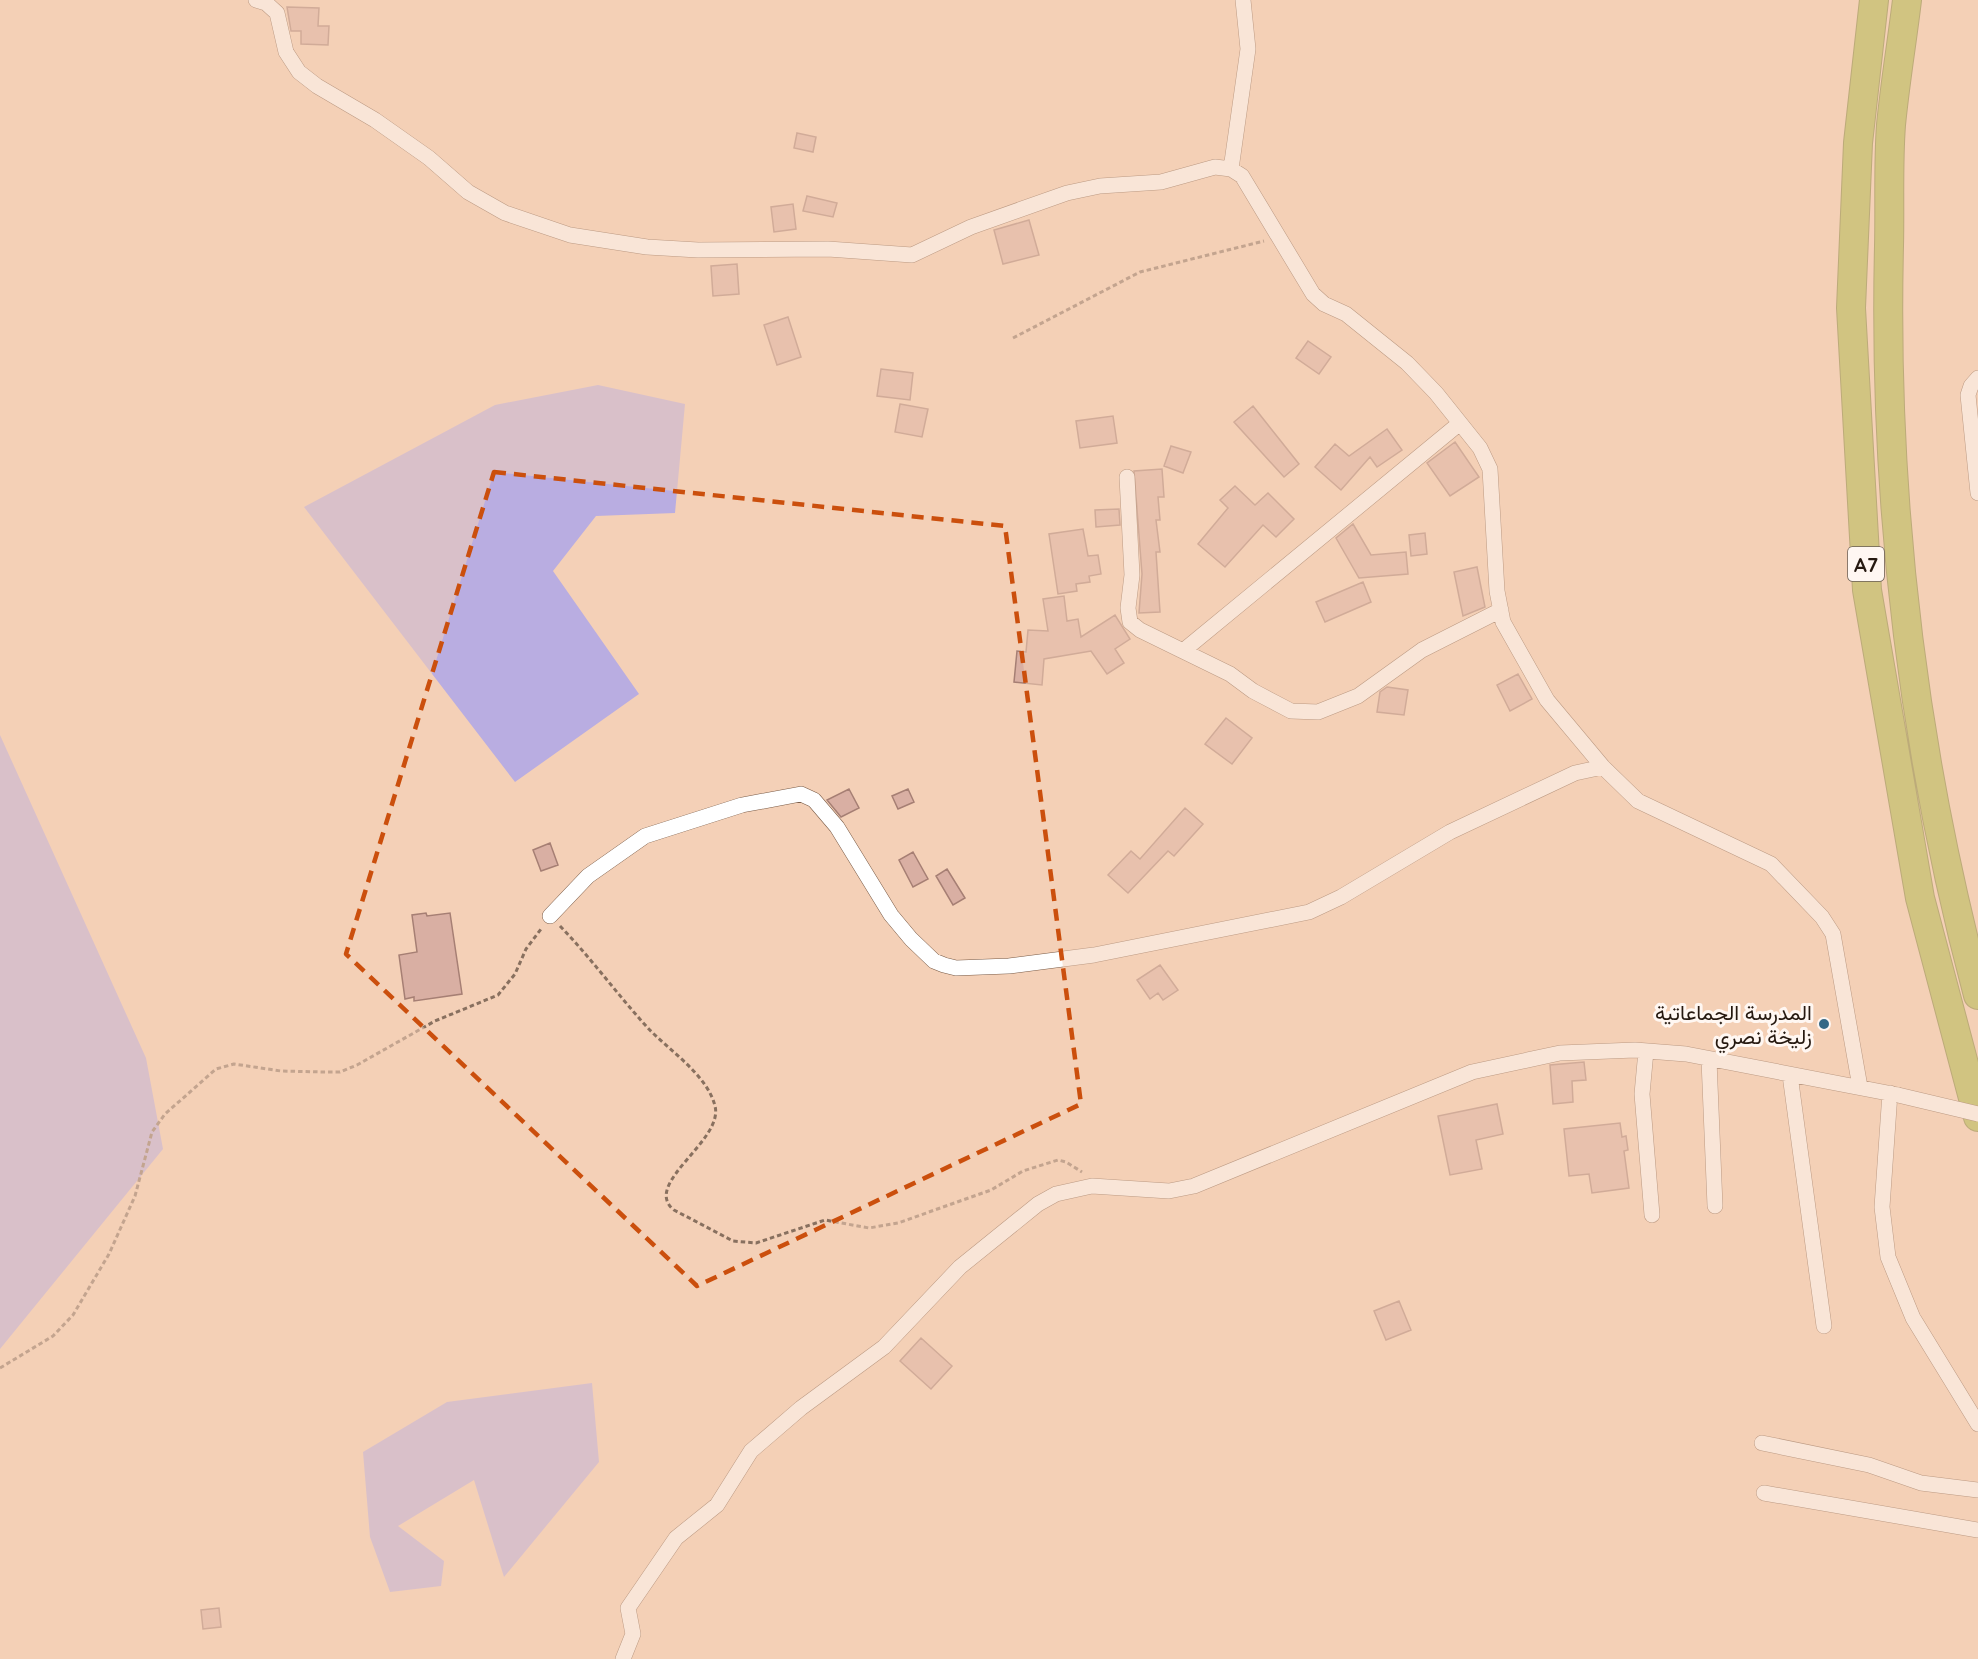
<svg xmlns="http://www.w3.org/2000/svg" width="1978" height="1659" font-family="Quicksand,Vazirmatn,sans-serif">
	<rect width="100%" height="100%" fill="#f4d0b7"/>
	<path fill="#b9ade1" d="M598,385L685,404L675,513L596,516L553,571L639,694L515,782L304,507L495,405Z
		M0,735L146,1058L163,1149L0,1349Z
		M592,1383L599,1462L504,1577L474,1480L398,1526L444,1561L441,1586L390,1592L370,1537L363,1452L447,1402Z"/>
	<path fill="#d9afa3" stroke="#a67f74" stroke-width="1.5" d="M287,7L319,8L318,26H329L328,45L301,44V31H291Z
		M797,133L816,137L813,152L794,148Z
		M807,196L837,203L833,217L803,211Z
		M793,204L796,229L774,232L771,207Z
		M1029,220L1039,255L1003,264L994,230Z
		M737,264L739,294L713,296L711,266Z
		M788,317L801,357L777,365L764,325Z
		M1308,341L1331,357L1319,374L1296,358Z
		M881,369L913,373L910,400L877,396Z
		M900,404L928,409L922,437L895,432Z
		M1253,406L1299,464L1284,477L1234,422Z
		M1113,416L1117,443L1080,448L1076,421Z
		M1387,429L1402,450L1377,467L1370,457L1341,490L1315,467L1335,444L1349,456Z
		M1455,442L1479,477L1450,496L1427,463Z
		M1171,446L1191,452L1183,473L1164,466Z
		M1162,469L1164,497H1158L1160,520H1156L1160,552H1156L1160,612L1139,613L1142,574L1134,471Z
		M1235,486L1255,505L1268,493L1294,519L1276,537L1263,525L1225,567L1198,544L1228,508L1220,500Z
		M1119,509L1120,525L1096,527L1095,510Z
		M1353,524L1371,555L1406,552L1408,574L1359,578L1336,538Z
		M1083,529L1088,556L1098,555L1101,574L1089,576L1090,582L1076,584L1077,591L1058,594L1049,534Z
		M1425,533L1427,554L1411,556L1409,535Z
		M1477,567L1485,607L1463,616L1454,572Z
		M1363,582L1371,602L1325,622L1316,602Z
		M1064,596L1067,621L1078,619L1081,637L1115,615L1130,639L1115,649L1124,663L1107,674L1091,651L1044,659L1042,685L1014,682L1017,651L1026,652L1028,630L1048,631L1043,599Z
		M1518,674L1532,699L1510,711L1497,685Z
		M1387,687L1408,690L1404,715L1377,712L1380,692Z
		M1226,718L1252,738L1232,764L1205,744Z
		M849,789L859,808L841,817L827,800Z
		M908,789L914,802L898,809L892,796Z
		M1185,808L1203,824L1174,856L1168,851L1128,893L1108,875L1131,851L1140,859Z
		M550,843L558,865L541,871L533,850Z
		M913,852L928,879L913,887L899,860Z
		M947,869L965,898L953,905L936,876Z
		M426,913L427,916L450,913L462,994L414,1001V997L405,999L399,955L417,952L412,915Z
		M1160,965L1178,990L1163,1000L1158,993L1150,999L1137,980Z
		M1584,1062L1586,1080L1572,1081L1573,1102L1553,1104L1550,1065Z
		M1497,1104L1503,1134L1476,1140L1482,1169L1450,1175L1438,1116Z
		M1620,1123L1622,1137L1626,1136L1628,1150L1624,1151L1629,1188L1592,1193L1589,1174L1569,1176L1564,1129Z
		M1399,1301L1411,1330L1386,1340L1374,1311Z
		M921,1338L952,1366L931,1389L900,1361Z
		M219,1608L221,1627L203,1629L201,1610Z"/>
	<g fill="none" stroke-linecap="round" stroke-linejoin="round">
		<g stroke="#795a45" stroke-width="16">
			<path id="street" d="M256,0L266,3L277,13L286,52L299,72L317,86L375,120L429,158L468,192L505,213L570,235L647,247L698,250L828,249L912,255L971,227L1067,193L1100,186L1161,182L1215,167L1231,169L1242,176L1313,294L1324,304L1346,314L1407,363L1436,393L1480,448L1490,469L1497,591L1503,622L1547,700L1603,767L1638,801L1771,864L1822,917L1833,934L1860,1087
				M1231,169L1248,49L1243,0
				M1978,378L1971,386L1968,395L1978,493
				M1127,477L1132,575L1128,608L1130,622L1140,630L1230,674L1253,691L1291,711L1318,712L1358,696L1422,650L1501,610
				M1183,651L1460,423
				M550,916L588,876L645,836L742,805L801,794L814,800L837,827L891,915L911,939L934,961L944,965L956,968L1009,966L1094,955L1309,912L1341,897L1450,832L1575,773L1603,767
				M1646,1051L1642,1094L1652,1215
				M1709,1060L1715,1206
				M1790,1075L1824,1326
				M1890,1093L1882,1207L1888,1257L1913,1318L1978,1424
				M1762,1443L1869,1465L1921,1483L1978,1490
				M1764,1493L1978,1530
				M623,1659L633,1634L628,1608L676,1538L717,1505L751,1451L801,1408L884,1347L960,1267L1038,1204L1056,1194L1092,1186L1169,1191L1194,1186L1472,1072L1560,1053L1635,1050L1686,1054L1898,1095"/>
		</g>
		<g stroke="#797e30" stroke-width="30">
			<path id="highway" d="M1874,0L1858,143L1851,308L1867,590L1920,898L1978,1117
				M1907,0C1902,42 1895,83 1891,125C1888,165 1890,206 1889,246C1883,498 1913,752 1978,995"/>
		</g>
		<path stroke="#88705f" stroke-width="3" stroke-dasharray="4.5 3" stroke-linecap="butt" d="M1013,338L1140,272L1264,241
			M560,926C591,958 617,994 647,1027C668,1050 707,1074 715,1106C724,1141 641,1184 674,1210L733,1241L756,1243L825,1220L869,1228L898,1223L991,1190L1023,1171L1058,1160L1066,1162L1082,1172
			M0,1368L53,1336L73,1315L109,1254L135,1196L152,1132L165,1114L216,1069L234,1064L281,1071L324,1072H340L357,1065L435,1021L498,995L515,974L526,949L541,929"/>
		<use href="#street" stroke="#fff" stroke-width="15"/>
		<use href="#highway" stroke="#a6b541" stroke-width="28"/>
		<g stroke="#795a45" stroke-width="16" stroke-linecap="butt">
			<path id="street-bridge" d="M1898,1095L1978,1114"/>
		</g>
		<use href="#street-bridge" stroke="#fff" stroke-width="15"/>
	</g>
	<path d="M0 0H1978V1659H0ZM494,472L1005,526L1081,1104L697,1286L346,954Z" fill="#f4d0b7" fill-opacity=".55" fill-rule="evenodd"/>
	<path fill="none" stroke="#cb4f0d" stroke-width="4.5" stroke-dasharray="12 8" stroke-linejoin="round" d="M494,472L1005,526L1081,1104L697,1286L346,954Z"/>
	<circle fill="#366986" stroke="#fff7f2" stroke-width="2" cx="1824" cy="1024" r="6"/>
	<g text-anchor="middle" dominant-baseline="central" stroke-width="6" stroke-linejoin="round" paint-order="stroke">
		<rect fill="#fff7f2" stroke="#675c54" stroke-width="1.5" x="1848" y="547" width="36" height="34" rx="4.5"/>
		<g font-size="20" font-weight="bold" fill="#261910">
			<text x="1866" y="564">A7</text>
		</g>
		<g font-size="21" fill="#261910" stroke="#fff7f2" text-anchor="end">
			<text x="1812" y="1012">المدرسة الجماعاتية<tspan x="1812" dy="24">زليخة نصري</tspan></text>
		</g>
	</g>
</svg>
